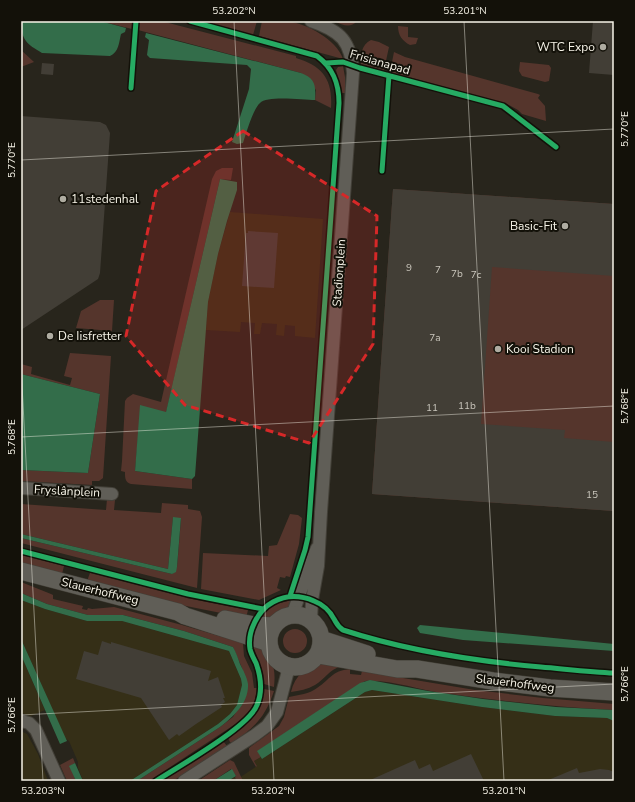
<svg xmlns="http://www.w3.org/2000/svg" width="635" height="802" font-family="'Nunito Sans',sans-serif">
	<rect width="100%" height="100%" fill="#28251c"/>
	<path fill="#352f17" d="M230,212L323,219L315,338L295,336V326L285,325L284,336L276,335L277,324L262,323L260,334H254L255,323L241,322L240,332L206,330L208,302L218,254Z
		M21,600L45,609L87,621H122L229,651L241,679L242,685L237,705L230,714L218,724L130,781H83L78,768V762L69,741L65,738L21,639Z
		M21,655L45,710L31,716L21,713Z
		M372,690L482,707L555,716L607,718L613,720L614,781H228L235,777L236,780L257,766L254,761L261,757L262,759L365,692Z
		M21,731L27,734L38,754L48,781H21Z"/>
	<path fill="#55352c" d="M100,21H133L132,29Z
		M139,21H161L296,56V58C323,66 333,80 331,108L315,100L316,90L301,73L138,30Z
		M202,21H257L253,35Z
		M262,21C270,21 279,20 288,21C307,24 336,39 343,59L259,36Z
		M334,21H357C350,29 343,25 334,21Z
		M398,26L408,27V37L418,38L416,44L410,45C402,41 398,35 398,26Z
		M371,40L379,42L389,47L384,70L361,64C361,54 361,45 371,40Z
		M21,50L34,62L21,67Z
		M394,52L405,57L538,94L540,95L538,98L545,106L546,121L522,114L518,110L507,104L390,72Z
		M520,62L549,65L551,68L549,81L545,82L522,76L519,71Z
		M343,66L345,77V93H342L336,70L338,67Z
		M222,168H233L231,180L220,179L166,413L141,406L135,471L192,479V489L131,484C125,482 125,478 125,472L121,471L122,461L125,401L127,398L133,394L161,402L212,179L216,171Z
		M393,189L614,204V511L372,494Z
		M100,300H114L112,331L76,328L81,311Z
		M70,353L111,356L103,478L99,481H92V485L21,481V470L88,473L100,394L21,374V364L32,367L31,374L70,385L72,378L64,376Z
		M107,499L115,500L114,510L161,513L162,503L188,505V509L200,511L202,517L197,588L21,543V538L172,574L177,567L181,519L173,518L168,569L21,534V504L106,510Z
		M290,514L298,515L302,518L299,544L290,577L286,576L285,578L280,577L277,588L281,590L259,600L201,589L203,553L268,556L269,546L277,545Z
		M21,555L64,566L62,574L21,564Z
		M90,573L187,598L248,610L246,618L186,606L87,581Z
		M21,582L51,594L53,595V599L83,606L82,609L87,610L88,608L92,609L114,607L182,625L243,643L244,656L252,673L254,688H258C257,702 250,711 240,721L149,781H137L220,727L233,717L246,696L242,668L233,647L184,631L123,615H88L47,604L21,593Z
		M294,600C291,608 279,618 271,618C268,619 264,618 261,617C269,606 280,602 294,600Z
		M283 641a12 12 0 1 1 24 0a12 12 0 1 1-24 0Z
		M253,646L260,647C273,662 276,667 274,687L264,684L263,672Z
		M323,662L341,666C328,671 326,678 315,685C308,689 299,691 291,692C295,675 306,667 323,662Z
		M350,669V674L361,675L362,671L367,672L475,690L543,698L614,704V710C557,707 500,701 443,693C419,690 389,679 365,681L258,751L261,757L254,761L257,766L256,767L249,755V748L279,726L284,717L289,697C299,695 309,694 317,688C331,679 331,671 350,669Z
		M264,689L274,691C265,718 254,728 232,743L230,742L228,738C248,723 261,715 264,689Z
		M223,741L227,746L173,781H162Z
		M73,758L75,763L70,766L76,781H67L60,765Z
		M230,760L234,762L243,781H236L235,777L236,776L231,769L213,781H198Z"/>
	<path fill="#336d4a" d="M21,21H100L126,28L125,32L121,34C119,42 119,52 110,56L42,53C27,44 21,40 21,21Z
		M146,33L301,73C315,78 316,85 315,100C304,100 267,95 260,103C253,109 246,134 243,143L237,144L232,142L249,89L251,69L247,65L150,58L147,55L149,40L145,37Z
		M220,179L237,182V190L227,221L218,254L208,302L195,476L192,479L135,471L140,405L166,412Z
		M21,374L100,394L88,473L21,470Z
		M173,517L181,518L177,567L176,572L172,574L21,538V534L168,569Z
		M21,593L47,604L88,615H123L184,631L233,647C236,652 238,658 240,664C243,670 247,677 248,684C249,703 233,717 220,727L137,781H130L218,724L230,714L237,705L242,685L241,679L229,651L122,621H87L45,609L21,600Z
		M420,625L614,644V651L463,640L420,633L417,628Z
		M21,639L67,741L60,744L21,655Z
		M370,680L428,691L483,699L556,707L614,710V721L607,718L555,716L482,707L372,690L365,692L262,759L257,751L360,683Z
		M75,763L83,781H76L69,766Z
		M232,769L236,776L228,781H213Z"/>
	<path fill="#423e36" d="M593,21H614V75L589,73Z
		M42,63L54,64L53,75L41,74Z
		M21,116L100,122L106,125L110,133L100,273L98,279L21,330Z
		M393,189L614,204V276L492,267L481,424L565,430L564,438L614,442V511L372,494Z
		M248,231L278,233L274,288L242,286L246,233H248Z
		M102,641L111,644V642L211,671L208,681L218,677L225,698H223L225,702L221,705L222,707L196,724L179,736L177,734L169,740L141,698L76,679L84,651L98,655Z
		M471,754L484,781H368L415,760L419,769L430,764L433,771Z
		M577,768L579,773L600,769L609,770L614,772V781H546Z"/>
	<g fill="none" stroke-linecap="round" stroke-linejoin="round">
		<g stroke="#434038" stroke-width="14">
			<path id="minor" d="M21,488L112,494
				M292,615C301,593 307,570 317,548
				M311,620L312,600L318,566L321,512L353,73C351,41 341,31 311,21
				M21,721L29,723L36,730L59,781
				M184,781L255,735L267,726L277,712L289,667"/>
		</g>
		<g stroke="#434038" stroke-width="18">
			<path id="secondary" d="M21,571L178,612L185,616L269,643
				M269 641a26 26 0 1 1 52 0a26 26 0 1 1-52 0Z
				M225,619L254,625L274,626
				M321,639L367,654
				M318,655L397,669H417L493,681L550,688L614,692"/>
		</g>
		<use href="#minor" stroke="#605e57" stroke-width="12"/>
		<use href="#secondary" stroke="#605e57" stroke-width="17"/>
		<g stroke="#131109" stroke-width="8">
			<path id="cycleway" d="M190,21L317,56C333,68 339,83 339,103L308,537L305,550L290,596
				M326,63L343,62L360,68L503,106L556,147
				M131,88L136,21
				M382,171L389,75
				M21,551L188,594L263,609
				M156,781C179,766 249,727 257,705C263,691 261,677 256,663C254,659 251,654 250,649C247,632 258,610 273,602C286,595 300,595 314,601C322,604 330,611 334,619C337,624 338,627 343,630C407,651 474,661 541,667C565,669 590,672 614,673"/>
		</g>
		<use href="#cycleway" stroke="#26ab63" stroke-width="5"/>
	</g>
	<path fill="#d62828" fill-opacity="0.2" stroke="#d62828" stroke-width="3" stroke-dasharray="8 5" stroke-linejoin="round" d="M243,131L377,216L373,344L309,443L185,405L126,336L156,191Z"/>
	<path fill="none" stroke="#f7f4e8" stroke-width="1" stroke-opacity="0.45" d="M234,21L274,781M464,21L504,781M21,160L614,129M21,366L43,781M21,437L614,406M21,715L614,684"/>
	<g fill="#afaca1" stroke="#131109" stroke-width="1.5">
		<circle cx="603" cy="47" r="4"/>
		<circle cx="63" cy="199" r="4"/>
		<circle cx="565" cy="226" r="4"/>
		<circle cx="50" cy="336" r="4"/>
		<circle cx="498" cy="349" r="4"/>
	</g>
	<g text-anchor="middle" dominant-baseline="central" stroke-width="4" stroke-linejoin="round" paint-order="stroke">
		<g font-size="10" fill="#cac6bc">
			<text x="409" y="268">9</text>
			<text x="438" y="270">7</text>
			<text x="457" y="274">7b</text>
			<text x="476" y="275">7c</text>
			<text x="435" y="338">7a</text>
			<text x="467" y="406">11b</text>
			<text x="432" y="408">11</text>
			<text x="592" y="495">15</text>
		</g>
		<g font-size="12" fill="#f7f4e8" stroke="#131109" text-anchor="start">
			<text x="595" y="47" text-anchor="end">WTC Expo</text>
			<text x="71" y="199">11stedenhal</text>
			<text x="557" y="226" text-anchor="end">Basic-Fit</text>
			<text x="58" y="336">De Iisfretter</text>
			<text x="506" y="349">Kooi Stadion</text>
		</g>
		<g font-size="12" fill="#f7f4e8" stroke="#131109">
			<text transform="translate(380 62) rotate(16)">Frisianapad</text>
			<text transform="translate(339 273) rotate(-86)">Stadionplein</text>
			<text transform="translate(67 491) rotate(3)">Fryslânplein</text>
			<text transform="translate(100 591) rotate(14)">Slauerhoffweg</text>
			<text transform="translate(515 683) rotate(7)">Slauerhoffweg</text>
		</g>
	</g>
	<rect width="635" height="802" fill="none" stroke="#131109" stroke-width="44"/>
	<rect x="22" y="22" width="591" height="758" fill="none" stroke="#f7f4e8" stroke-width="1.5"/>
	<g font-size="10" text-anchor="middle" fill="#f7f4e8">
		<text x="234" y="14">53.202°N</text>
		<text x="465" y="14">53.201°N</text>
		<text transform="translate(624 129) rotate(-90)" y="4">5.770°E</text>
		<text transform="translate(11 160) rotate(-90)" y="4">5.770°E</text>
		<text transform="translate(624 406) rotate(-90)" y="4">5.768°E</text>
		<text transform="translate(11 437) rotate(-90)" y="4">5.768°E</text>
		<text transform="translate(624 684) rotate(-90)" y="4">5.766°E</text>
		<text transform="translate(11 715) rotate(-90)" y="4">5.766°E</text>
		<text x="43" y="794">53.203°N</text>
		<text x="273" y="794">53.202°N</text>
		<text x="504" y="794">53.201°N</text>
	</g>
</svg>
